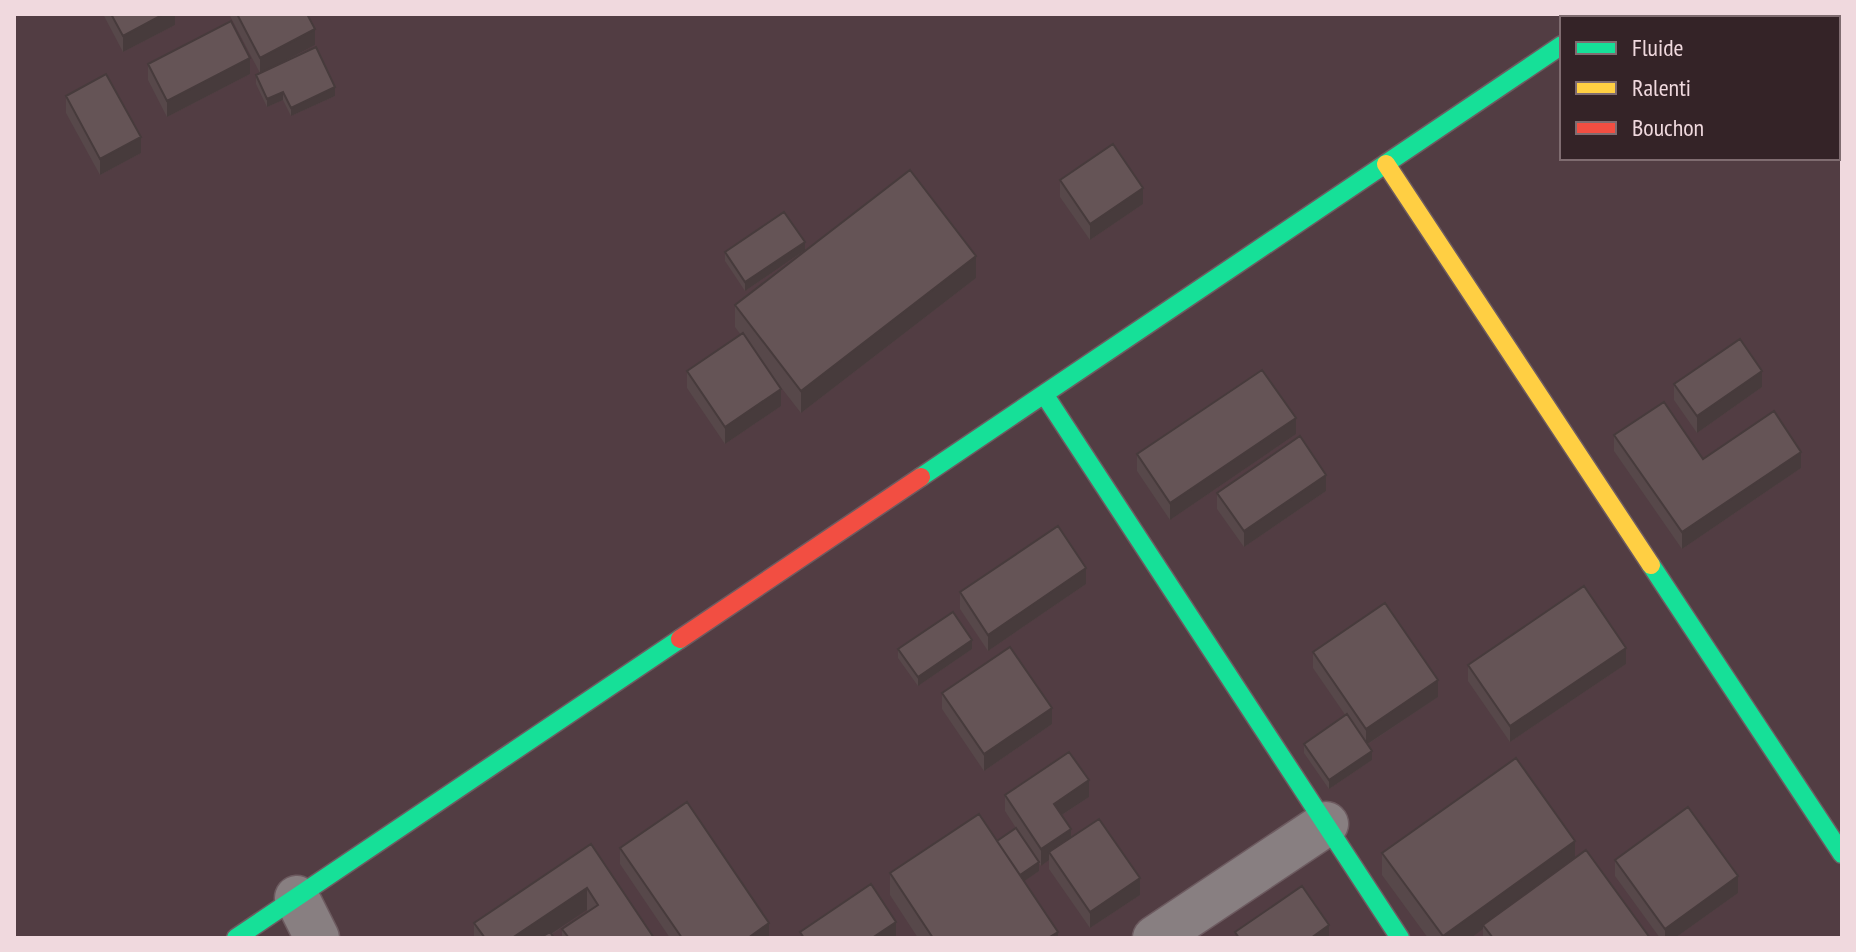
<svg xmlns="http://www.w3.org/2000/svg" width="1856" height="952" font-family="'PT Sans Narrow',sans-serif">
	<rect width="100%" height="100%" fill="#523d43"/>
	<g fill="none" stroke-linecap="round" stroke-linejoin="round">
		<g stroke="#6d5b60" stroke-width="47">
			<path id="street" d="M1776,14L1778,18
				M1838,109L1842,115
				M297,898L317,938
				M1155,938L1326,824"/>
		</g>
		<g stroke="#6d5b60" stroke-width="21">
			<path id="fast" d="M1044,394L1400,938
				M921,477L1562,45
				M1651,565L1842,854
				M236,938L680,639"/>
		</g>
		<g stroke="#6d5b60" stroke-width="21">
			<path id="slow" d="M1386,164L1651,565"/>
		</g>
		<g stroke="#6d5b60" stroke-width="21">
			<path id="jam" d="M1602,18L1607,14
				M680,639L921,477"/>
		</g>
		<use href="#street" stroke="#887f81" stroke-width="44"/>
		<use href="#fast" stroke="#16e098" stroke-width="18"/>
		<use href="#slow" stroke="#ffcf43" stroke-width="18"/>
		<use href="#jam" stroke="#f24e42" stroke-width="18"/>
	</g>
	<path fill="#57484a" d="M103,14H175V25L123,52Z
		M229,14H307L315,45L272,68L335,96L291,116L283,100L267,107L256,84V75L260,73Z
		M148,64L250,74L167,117L148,80Z
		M66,96L141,153L100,175L66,113Z
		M1060,180L1143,204L1090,240L1060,197Z
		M805,250L745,291L725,261V252Z
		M976,278L801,413L766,368L781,406L725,444L687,388V371L741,335L735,327V305Z
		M1674,384L1762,387L1697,433L1674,400Z
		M1296,434L1170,520L1137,471V454Z
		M1614,435L1703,459L1801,468L1682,549L1614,451Z
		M1326,491L1244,547L1217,509V493Z
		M1086,584L988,651L960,609V592Z
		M898,649H972L918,686L898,658Z
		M1313,652L1438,697L1368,744L1372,760L1329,789L1304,753V744L1346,716L1313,668Z
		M1626,664L1510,742L1468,681V665Z
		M942,693L1052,724L984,771L942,709Z
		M1005,795L1089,797L1062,815L1071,838L1140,895L1090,928L1049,869V860L1041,866L1039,863V871L1024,881L1058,938H918L890,895V873L997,841L1016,828L1005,811Z
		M591,844L654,938H562V929L588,912L587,910L552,934L554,938H474V923Z
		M620,848L769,938H670L620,864Z
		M1382,853L1575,858L1650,938H1483V929L1471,938H1428L1382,875Z
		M1615,860L1738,893L1675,938H1660L1615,876Z"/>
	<path fill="#473b3c" d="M164,14H175V25L123,52V36Z
		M315,29V45L260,74V58Z
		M250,58V74L167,117V101Z
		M335,87V96L291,116V108Z
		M283,92V100L267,107V99Z
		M141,137V153L100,175V159Z
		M1143,188V204L1090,240V224Z
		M805,242V250L745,291V282Z
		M976,256V278L801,413V391Z
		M1762,371V387L1697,433V416Z
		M781,389V406L725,444V427Z
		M1296,418V434L1170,520V503Z
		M1801,452V468L1682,549V532Z
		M1326,475V491L1244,547V531Z
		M1086,568V584L988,651V635Z
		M972,640V649L918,686V677Z
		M1626,648V664L1510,742V726Z
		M1438,680V697L1366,745V729Z
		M1052,708V724L984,771V754Z
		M1372,751V760L1329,789V780Z
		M1089,780V797L1054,820V804Z
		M1071,829V846L1049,852V860L1041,866V849Z
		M1575,841V863L1483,925V929L1471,938H1443V936Z
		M1039,862V871L1020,884V875Z
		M1738,876V893L1675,938H1665V929Z
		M1140,878V895L1090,928V912Z
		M587,888V910L545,938H512Z
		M896,922V938H872Z
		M769,923V938H748Z
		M1329,925V938H1311Z
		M1058,932V938H1048Z"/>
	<path fill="#655456" stroke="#473b3c" stroke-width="2" d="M111,14H164L123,36Z
		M237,14H307L315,29L260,58Z
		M231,21L250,58L167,101L148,64Z
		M316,47L335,87L291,108L283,92L267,99L256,75Z
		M106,74L141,137L100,159L66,96Z
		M1113,144L1143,188L1090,224L1060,180Z
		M910,170L976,256L801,391L735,305Z
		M784,212L805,242L745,282L725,252Z
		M743,333L781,389L725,427L687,371Z
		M1740,339L1762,371L1697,416L1674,384Z
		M1262,370L1296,418L1170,503L1137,454Z
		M1664,402L1703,459L1774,411L1801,452L1682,532L1614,435Z
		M1300,436L1326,475L1244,531L1217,493Z
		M1058,526L1086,568L988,635L960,592Z
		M1584,586L1626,648L1510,726L1468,665Z
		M1385,603L1438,680L1366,729L1313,652Z
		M953,612L972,640L918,677L898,649Z
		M1010,647L1052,708L984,754L942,693Z
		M1347,714L1372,751L1329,780L1304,744Z
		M1069,752L1089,780L1054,804L1071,829L1041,849L1005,795Z
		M1516,758L1575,841L1443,936L1382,853Z
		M687,802L769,923L748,938H682L620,848Z
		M1688,807L1738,876L1665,929L1615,860Z
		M979,814L1058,932L1048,938H933L890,873Z
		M1099,819L1140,878L1090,912L1049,852Z
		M1016,828L1039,862L1020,875L997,841Z
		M591,844L654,938H569L562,929L598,905L587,888L512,938H485L474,923Z
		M1586,850L1650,938H1493L1483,925Z
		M871,884L896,922L872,938H804L800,932Z
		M1302,886L1329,925L1311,938H1239L1235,932Z
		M550,932L554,938H540Z"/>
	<rect width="1856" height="952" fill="none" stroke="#f0d9de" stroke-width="32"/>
	<rect x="1560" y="16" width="280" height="144" fill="#342327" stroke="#7f6c70" stroke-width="2"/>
	<rect x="1576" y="42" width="40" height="12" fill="#16e098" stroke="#7f6c70" stroke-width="2"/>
	<text x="1632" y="56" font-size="24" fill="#f0d9de">Fluide</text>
	<rect x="1576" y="82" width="40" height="12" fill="#ffcf43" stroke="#7f6c70" stroke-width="2"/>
	<text x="1632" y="96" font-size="24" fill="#f0d9de">Ralenti</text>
	<rect x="1576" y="122" width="40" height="12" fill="#f24e42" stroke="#7f6c70" stroke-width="2"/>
	<text x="1632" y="136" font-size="24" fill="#f0d9de">Bouchon</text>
</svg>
